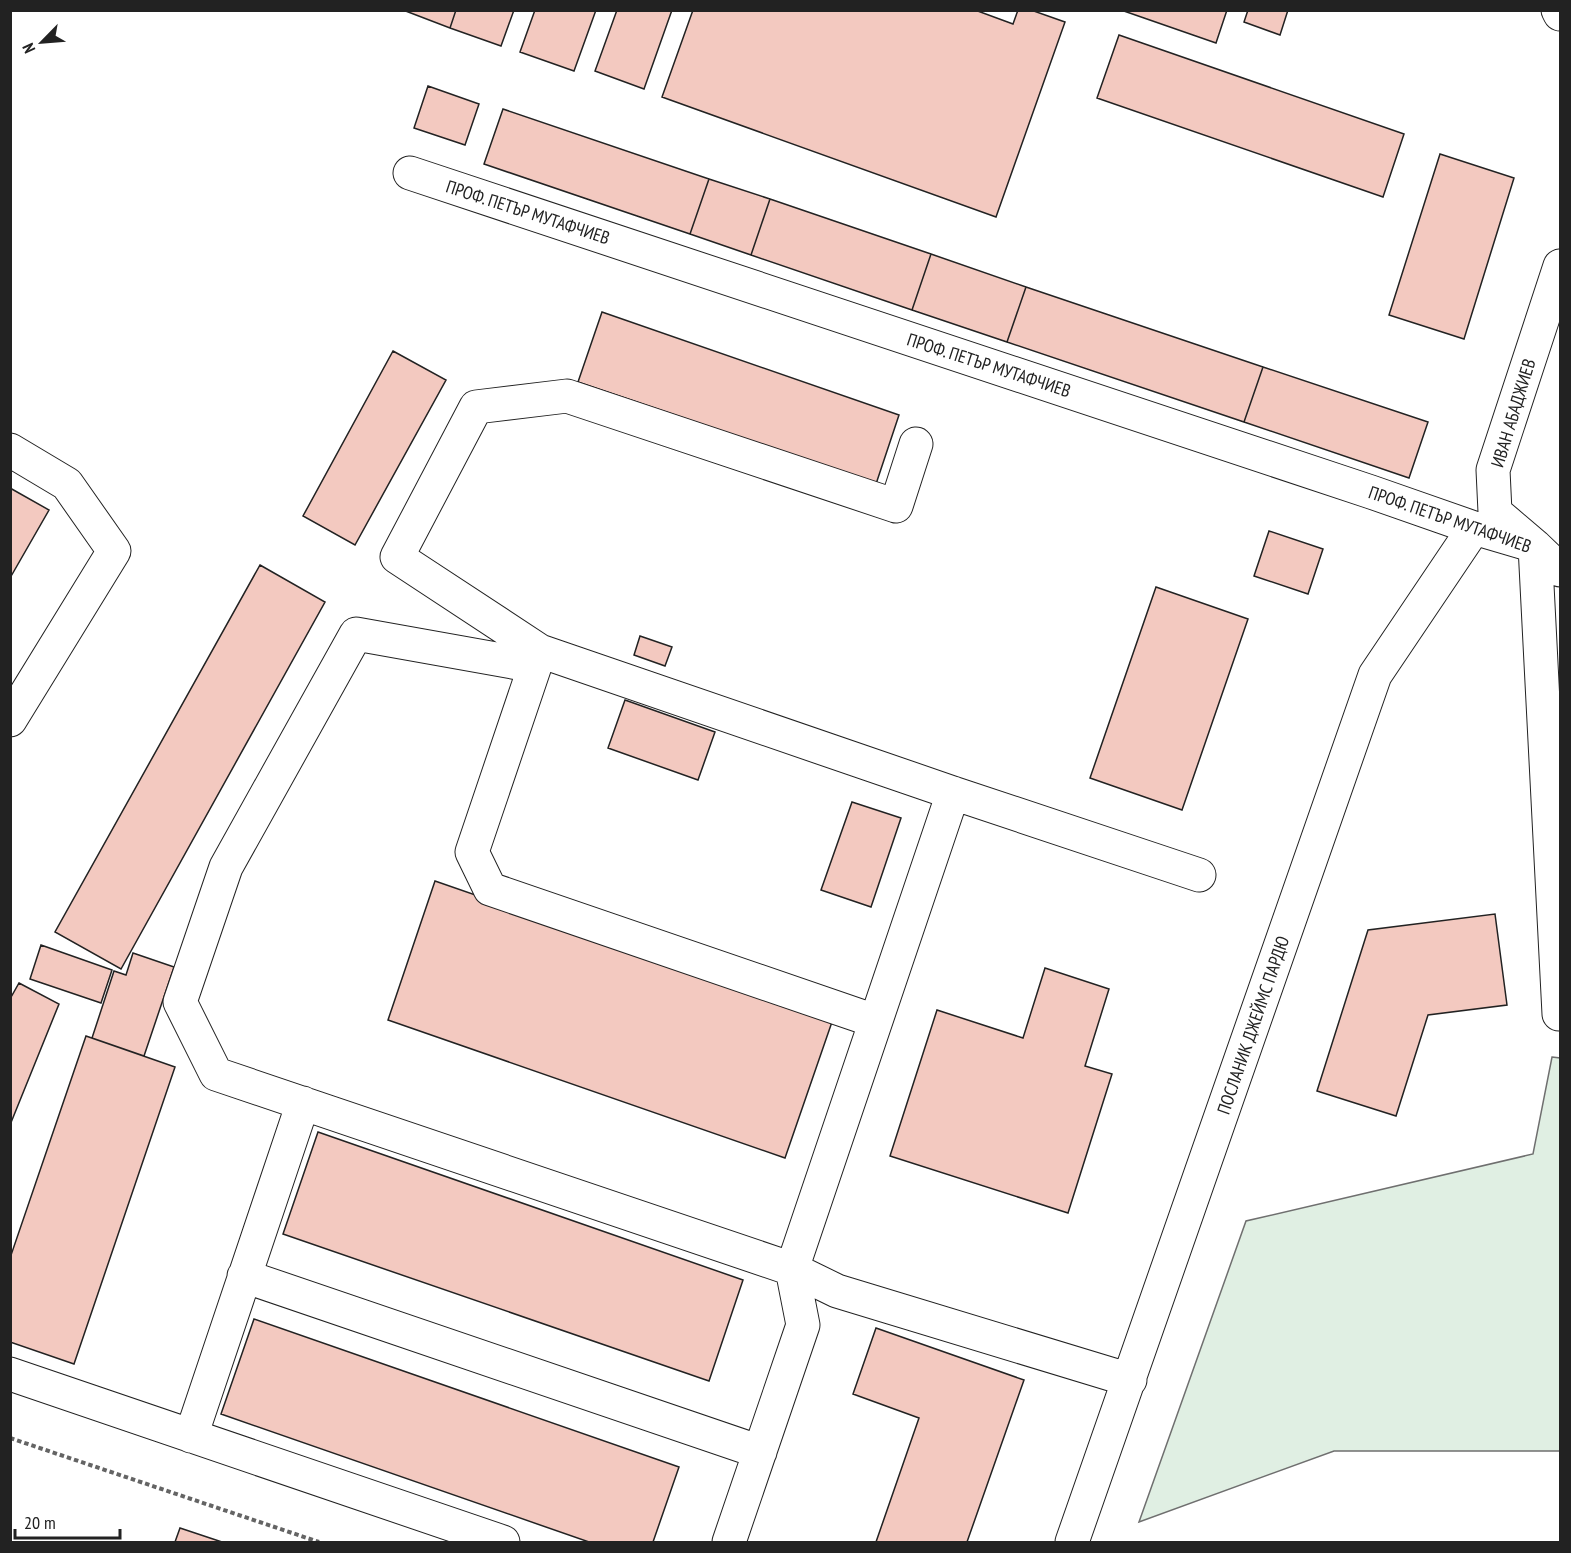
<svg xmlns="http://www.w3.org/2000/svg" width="1571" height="1553" font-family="'PT Sans Narrow',sans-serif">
	<rect width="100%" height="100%" fill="#fff"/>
	<path fill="#e0efe3" stroke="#6f6f6f" stroke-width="1.5" d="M1552,1057L1560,1058V1451H1334L1139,1522L1246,1221L1533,1154Z"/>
	<path fill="#f3c9c0" stroke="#222" stroke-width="1.5" d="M403,10H456L450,28Z
		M456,10H514L501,46L450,28Z
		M535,10H596L574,71L520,52Z
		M617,10H672L644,89L595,71Z
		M693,10H975L1013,24L1018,10H1031L1065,22L996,217L662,97Z
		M1121,10H1227L1216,43Z
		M1248,10H1288L1280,35L1244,22Z
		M1119,35L1404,134L1383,197L1097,98Z
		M428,86L479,104L465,145L414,128Z
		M503,109L709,179L690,234L484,164Z
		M1440,154L1514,178L1464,339L1389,315Z
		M709,179L770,199L751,255L690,234Z
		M770,199L931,254L912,310L751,255Z
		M931,254L1026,287L1007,342L912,310Z
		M1026,287L1263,367L1244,422L1007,342Z
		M602,312L899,415L876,484L578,382Z
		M393,351L446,380L355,545L303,516Z
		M1263,367L1428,422L1409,478L1244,422Z
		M10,488L49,510L10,578Z
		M1269,531L1323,549L1308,594L1254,576Z
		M260,565L325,602L121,969L55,932Z
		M1156,587L1248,619L1182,810L1090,778Z
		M640,636L672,647L665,666L634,655Z
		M625,700L715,732L698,780L608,748Z
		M852,802L901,818L871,907L821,890Z
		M435,881L833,1019L785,1158L388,1020Z
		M1495,914L1507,1005L1428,1015L1396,1116L1317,1091L1368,930Z
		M41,945L112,970L101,1003L30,979Z
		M133,953L174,967L144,1056L92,1038L114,971L126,975Z
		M1045,968L1109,989L1085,1066L1112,1074L1068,1213L890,1156L937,1010L1023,1038Z
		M19,983L59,1004L10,1125V999Z
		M86,1036L175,1067L74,1364L10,1342V1258Z
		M318,1132L743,1280L709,1381L283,1234Z
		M254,1319L679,1467L653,1542H589L221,1414Z
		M876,1328L1024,1380L967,1542H876L919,1418L853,1394Z
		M180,1528L222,1542H175Z"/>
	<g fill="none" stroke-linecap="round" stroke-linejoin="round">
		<g stroke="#222" stroke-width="35">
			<path id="minor" d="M1558,10L1560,14
				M410,173L1371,492L1474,528L1535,546
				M1560,266L1493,470L1495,512L1535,546L1560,570
				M916,444L896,506L567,396L476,407L397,557L540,651L518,663L356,634L226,867L180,1002L216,1074L792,1269L837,1291L1130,1380
				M10,450L67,484L114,551L10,720
				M1535,546L1559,1014H1560
				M875,1021L490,889L472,852L540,651L953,793L1199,875
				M244,1276L760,1452
				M10,1374L503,1542
				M191,1436L303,1103
				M729,1542L803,1325L792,1269L953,793
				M1072,1542L1375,675L1474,528"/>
		</g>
		<path stroke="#646464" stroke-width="4" stroke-dasharray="4.5 3" stroke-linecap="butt" d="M10,1438L319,1542"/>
		<use href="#minor" stroke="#fff" stroke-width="33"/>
	</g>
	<g text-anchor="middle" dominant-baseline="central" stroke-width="4.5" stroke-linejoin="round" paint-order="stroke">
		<g font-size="18" fill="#222" stroke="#fff">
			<text transform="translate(528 212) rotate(18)">ПРОФ. ПЕТЪР МУТАФЧИЕВ</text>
			<text transform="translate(989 365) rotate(18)">ПРОФ. ПЕТЪР МУТАФЧИЕВ</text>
			<text transform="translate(1513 413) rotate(-73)">ИВАН АБАДЖИЕВ</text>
			<text transform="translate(1450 519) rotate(19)">ПРОФ. ПЕТЪР МУТАФЧИЕВ</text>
			<text transform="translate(1253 1025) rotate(-71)">ПОСЛАНИК ДЖЕЙМС ПАРДЮ</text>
		</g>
	</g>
	<rect width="1571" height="1553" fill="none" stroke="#222222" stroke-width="24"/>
	<g transform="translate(42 42) rotate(245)" stroke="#ffffff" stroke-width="4.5" paint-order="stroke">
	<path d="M0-4.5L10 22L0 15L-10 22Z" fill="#222222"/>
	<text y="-9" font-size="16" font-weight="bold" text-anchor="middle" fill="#222222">N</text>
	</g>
	<path d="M15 1529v9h105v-9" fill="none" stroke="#222222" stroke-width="3"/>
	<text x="24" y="1529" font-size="18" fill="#222222" stroke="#ffffff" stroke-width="4.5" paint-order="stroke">20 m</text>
</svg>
